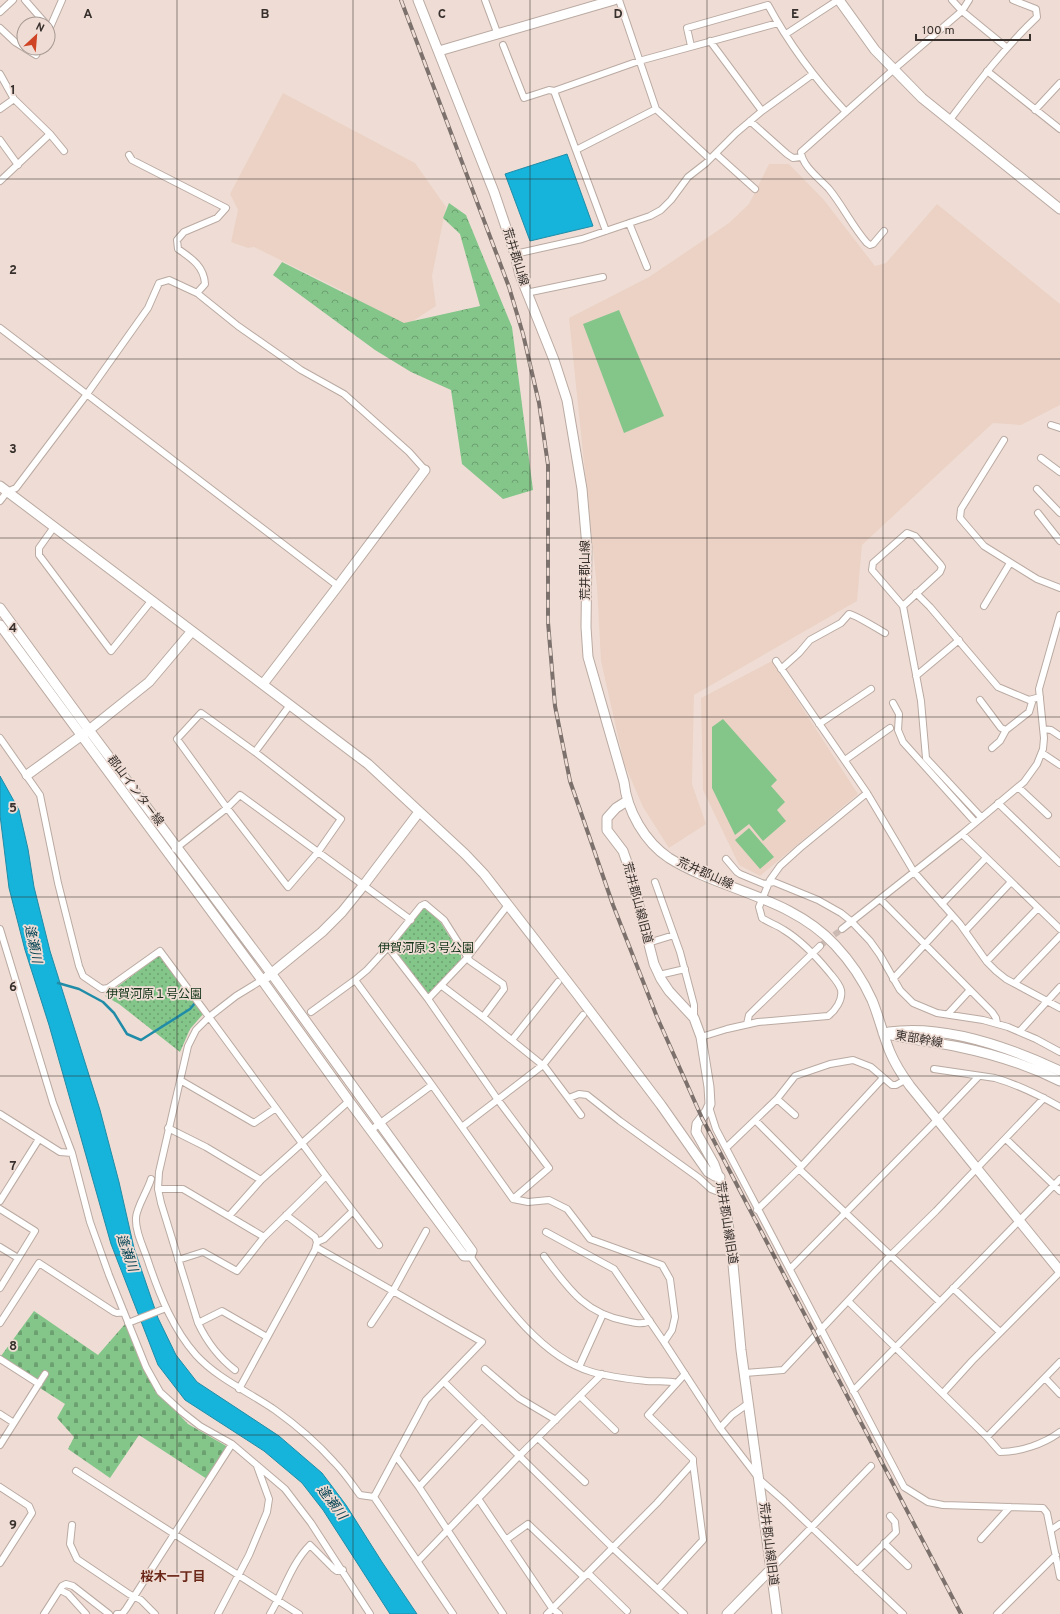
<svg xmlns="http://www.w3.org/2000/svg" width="1060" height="1614" font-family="Overpass,'Noto Sans JP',sans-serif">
	<defs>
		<pattern id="grass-dots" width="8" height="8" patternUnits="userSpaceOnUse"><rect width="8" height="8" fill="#84c58a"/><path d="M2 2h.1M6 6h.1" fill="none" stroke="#6da071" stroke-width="1.8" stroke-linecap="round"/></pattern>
		<pattern id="forest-crowns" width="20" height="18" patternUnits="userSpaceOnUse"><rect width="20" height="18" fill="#84c58a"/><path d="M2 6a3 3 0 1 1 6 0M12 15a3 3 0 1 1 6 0" fill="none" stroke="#6da071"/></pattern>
		<pattern id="cemetery-stones" width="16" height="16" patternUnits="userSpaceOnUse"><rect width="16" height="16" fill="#84c58a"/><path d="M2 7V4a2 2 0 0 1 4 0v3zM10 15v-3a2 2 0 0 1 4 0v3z" fill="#6da071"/></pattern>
	</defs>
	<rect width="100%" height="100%" fill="#efddd5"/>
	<path fill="#ebd2c5" d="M283,93L415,163L446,207L432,276L436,306L404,327L347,298L349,294L254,247L248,248L231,242L238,210L230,194Z
		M769,164H789L824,200L875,266L886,263L937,204L1060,304V405L1021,425L993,423L862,545L857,601L694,695L692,784L706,824L669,848L643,807L624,763L601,661L597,588L569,318L649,277L729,223L749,204Z
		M772,661L858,794L760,876L739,865L703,790L701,698Z"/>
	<path fill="url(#grass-dots)" d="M423,908H427L441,923L461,955V959L430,993L426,994L394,951V946Z
		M160,955L204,1013L190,1029L180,1052L119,1004L105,996Z"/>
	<path fill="url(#forest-crowns)" d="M449,203L466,215L512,327L533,490L503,499L462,464L451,390L411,372L375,350L273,275L282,262L404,323L480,306L460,234L443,218Z"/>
	<path fill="url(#cemetery-stones)" d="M34,1311L98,1355L125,1324L127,1325L139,1360L161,1396L188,1424L228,1447L207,1479L139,1435L110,1478L68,1449L74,1437L57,1418L65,1404L40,1388L42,1385L1,1356Z"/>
	<path fill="#84c58a" d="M619,310L664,416L624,433L583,324Z
		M723,719L777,780L771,786L785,802L777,810L786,821L763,841L749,824L735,835L712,788V727Z
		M749,828L774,857L760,869L735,840Z"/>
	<path fill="#16b3db" stroke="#208ca7" d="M567,154L593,226L530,241L505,174Z
		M0,776L19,810L28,849L34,887L50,951L100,1110L119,1182L134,1248L158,1318L176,1355L197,1382L279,1436L322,1473L346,1505L382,1562L417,1614H390L323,1510L302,1483L264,1451L185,1400L158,1365L111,1244L49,1025L25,950L9,888L0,815Z"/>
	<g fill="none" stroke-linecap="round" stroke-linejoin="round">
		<path stroke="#208ca7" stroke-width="2.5" d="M58,983L79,989L103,1002L114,1013L127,1034L141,1040L190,1009L201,996"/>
		<path stroke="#cabab3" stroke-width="6" stroke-dasharray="6 3" stroke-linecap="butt" d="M820,946L842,929"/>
		<g stroke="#baaaa2" stroke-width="8">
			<path id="street" d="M25,0L46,24
				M485,0L498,35
				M619,0L656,109L710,159
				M952,0L962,11L1006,47
				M0,12L13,0
				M0,28L15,42L36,55L40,48
				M48,32L62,0
				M786,34L838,0
				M710,41L762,111
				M503,45L524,98L549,90L554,91L639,61L778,23
				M691,46L687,28L768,5C789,44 816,80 846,112
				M987,71L1060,129
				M0,74L14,99L50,134L64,151
				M554,91L606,231
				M0,109L14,99
				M1035,110L1060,83
				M750,121L787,154L793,158L801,157
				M949,121C977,84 1003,49 1037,17L1036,9L1013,0
				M0,140L18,165
				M576,150L656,109
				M716,154L755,189
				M129,155L132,160L226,208L217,218L184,232L177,240L178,249C191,258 204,266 205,284L197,293
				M0,181L50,134
				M629,223L647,267
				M884,231L873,244L870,245L867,243C852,226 843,206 829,189C820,179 802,166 801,152L893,70L962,11L969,0
				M515,254L582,239L650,216L661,210L671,200L688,177L706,163L736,133L762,111L813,74
				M526,293L603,277
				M0,328L338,586
				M1051,425L1060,428
				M1004,440L961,509L960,518L984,546L1037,579L1060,588
				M1041,458L1060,472
				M1037,489L1060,513
				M0,501L7,492L16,488L87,394L148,308L159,283L169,280L197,293L238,326L301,370L344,394L409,452L425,470
				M1038,513L1060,541
				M54,527L39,548V555L111,651L152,600
				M916,593L930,607L998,687L1029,700L1040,697
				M903,606L940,572L942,567L940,564L915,536L907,533L873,563L872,570L903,606L921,701L926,758L981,817
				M984,606L1010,563
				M776,661L867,793L914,872L960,924L987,962L996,971L1006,979L1060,1008
				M781,669L799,653L810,640L841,623L849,614C853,614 880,630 885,633
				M916,676L959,640
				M980,700L1001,728L1006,730L1029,712L1033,699
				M893,703L899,714L898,730L903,742L975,822
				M201,713L255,752L341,819L318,852L288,887L227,808L177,739Z
				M819,724L871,689
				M1043,729L1051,730L1060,736
				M0,738L40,795L58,883L79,966L83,976L102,989L108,988L160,951L209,1017L236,996L262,980
				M992,748L1000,741L1006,730
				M255,752L290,705
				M1042,753L1060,765
				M845,760L890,728
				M1018,787L1048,815
				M998,803L1060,863
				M962,834L1060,929
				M175,849L227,808L240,795L411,920
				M726,859L737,872L740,874L764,884L774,882L818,900L841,913L851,921L870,941L880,955L900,990L913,1003L937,1013L983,1020L1008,1027L1036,1039L1060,1052
				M655,882L680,952L694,1005V1018
				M880,899L992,1012L996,1018L997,1023
				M942,904L986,858
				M508,905L466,959L428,999L498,1100L549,1168L513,1199
				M0,929L53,1103L72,1153L90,1222L109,1275L146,1367L160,1392L182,1412L200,1426L232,1444L285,1489L311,1523L370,1614
				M842,929L962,834L1024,782L1037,764L1043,749L1044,738L1039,689L1060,615
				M965,931L1011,882
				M648,943L674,935
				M388,947L367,970L355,980L432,1085L513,1199L528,1202L549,1200L567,1209L590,1239L662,1265L670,1279L675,1317L672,1330L664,1342
				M987,961L1038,908
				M659,975L685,969
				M893,979L952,915
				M1015,983L1060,936
				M442,986L483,1017L545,1067L581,1115
				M428,999L388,947L421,906L425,904L444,920L470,961L503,984L504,989L483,1017
				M311,1012L355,980
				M948,1014L969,991
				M747,1024L749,1015L754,1010L820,946
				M1020,1031L1060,987
				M701,1037L727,1029L758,1022L828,1016C835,1011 843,1000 841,990C839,983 833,977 829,972C815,955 802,941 784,930C777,925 769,923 762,918L759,907L770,880L780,866L800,848L867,793
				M512,1040L558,982
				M934,1069L995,1078C1019,1085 1039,1095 1060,1107
				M180,1080L254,1123L276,1108
				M569,1098L579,1094L587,1095L620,1121L699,1178L711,1189L716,1191L723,1189
				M777,1099L795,1115
				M709,1107L716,1129L904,1487L928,1502L943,1505L1043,1508L1047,1513L1060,1577
				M0,1114L60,1152L72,1153
				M755,1120L801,1166
				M462,1127L543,1065L583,1015
				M168,1128L206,1147L261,1180
				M371,1130L432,1085
				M1006,1139L1060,1191
				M726,1148L777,1099L795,1076L830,1064L853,1060L871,1067L892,1085H896L905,1080
				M799,1169L940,1302
				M151,1179C148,1190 136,1208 136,1218C135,1233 145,1250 149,1264C160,1296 173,1329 196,1355C218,1379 249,1392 275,1410C296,1425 317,1443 334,1462C344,1472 352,1484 360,1495L374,1497L453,1614
				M158,1189H183L264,1237
				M0,1201L39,1139
				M0,1209L35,1231L0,1288
				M757,1210L799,1169L883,1078
				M286,1215L315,1237L317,1242
				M229,1216L261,1180L349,1101
				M546,1232L614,1269L664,1342L720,1428L760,1480L783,1500L903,1614
				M0,1247L18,1258
				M316,1247L482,1342L426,1400L374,1497
				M470,1256C500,1298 540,1357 592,1372C610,1377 629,1379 646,1381C656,1382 667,1380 677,1383
				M544,1256C568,1288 584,1313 626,1321C635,1323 642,1325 650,1321
				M178,1260L203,1252L237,1271L264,1237L326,1176
				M790,1269L937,1120L979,1076
				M953,1288L1000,1332
				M849,1302L987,1437L1000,1452C1020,1452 1044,1444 1060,1432
				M0,1323L39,1263L114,1312L117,1313L124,1312
				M128,1323L166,1308
				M198,1323L222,1311L267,1337
				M371,1324L393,1291L426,1231
				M0,1359L39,1384
				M579,1367L603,1314
				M485,1369L519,1398L556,1420
				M235,1370C218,1357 207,1342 198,1323L161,1203L158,1189L159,1172L188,1046L196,1030L209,1017L326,1176L379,1245
				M745,1373L783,1370L890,1256L936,1211L1044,1098
				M1045,1378L1060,1394
				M444,1382L613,1548L684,1614
				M239,1389L315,1250L317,1242L324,1239L353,1211
				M853,1391L1060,1179
				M943,1393L972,1361L1060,1272
				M580,1396L615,1430
				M0,1414L14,1423
				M482,1419L419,1487L503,1614
				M720,1428L732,1415L749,1403
				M987,1437L1060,1362
				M538,1438L585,1482
				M0,1445L45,1374
				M396,1456L419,1487
				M76,1471L299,1614
				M0,1487L29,1506L32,1513L0,1563
				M479,1500L552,1608L559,1614
				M72,1525L70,1544L77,1559L129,1594L141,1600L155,1614
				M1051,1530L1060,1524
				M507,1539L528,1524L584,1577
				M981,1539L1010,1507
				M884,1543L908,1566
				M418,1561L519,1456L602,1374
				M771,1569L871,1466
				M857,1571L896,1532L895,1522L890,1516
				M588,1573L627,1611
				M658,1589L703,1540L693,1463
				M60,1590L68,1594L86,1614
				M44,1614L62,1586L66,1584L73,1586L109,1614
				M117,1614H122L126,1609L232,1444
				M218,1614L249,1555L267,1512L269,1499L257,1466
				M270,1614C284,1591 291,1564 310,1545L333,1568L337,1571L343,1570
				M547,1614L657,1503L693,1463V1459L648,1415L685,1374
				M997,1614L1056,1555"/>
		</g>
		<g stroke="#baaaa2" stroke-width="11">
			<path id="secondary" d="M418,0L494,192L514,251L520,275L554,360L567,400L582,489L587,547L586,627L588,657L624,782C627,811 645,842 669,858C722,891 791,897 835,945C850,961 863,980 872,1000C879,1017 883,1035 890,1052C895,1064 902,1075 910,1086L1060,1271
				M839,0L875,50L922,98L1060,209
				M439,51L614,0
				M0,486L368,764L465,854L484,874L577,994L661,1105L708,1172L715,1176L720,1177
				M0,608L89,730L271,973L472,1251L470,1256H464L349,1101L262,980L0,625
				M263,684L338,586L425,470
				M27,775L89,730L149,682L192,631
				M627,801L616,808L607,818V830L623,851L630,871L654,964L661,979L669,991L694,1018L701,1037L709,1087L710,1104L707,1111L697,1124L696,1132L714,1164L722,1186L731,1243L741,1350L777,1614
				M267,977L322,932L342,912L363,886L419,812
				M889,1032C946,1024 1009,1047 1060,1071
				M883,1033C908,1039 933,1042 959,1047C993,1054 1028,1065 1060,1081
				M727,1614L771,1569"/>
		</g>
		<use href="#street" stroke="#fff" stroke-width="6"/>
		<use href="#secondary" stroke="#fff" stroke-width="9"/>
		<g stroke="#7c716c" stroke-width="4">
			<path id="rail" d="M401,0L509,287L523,334L539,403L548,465V622L555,706L570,781L613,905L657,1017L702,1118L961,1614"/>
		</g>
		<use href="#rail" stroke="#efddd5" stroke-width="2.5" stroke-dasharray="8" stroke-linecap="butt"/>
	</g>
	<path fill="none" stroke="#37302d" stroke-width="1" stroke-opacity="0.55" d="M177,0V1614M353,0V1614M530,0V1614M707,0V1614M883,0V1614M0,179H1060M0,359H1060M0,538H1060M0,717H1060M0,897H1060M0,1076H1060M0,1255H1060M0,1435H1060"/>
	<g text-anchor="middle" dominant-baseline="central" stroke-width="3.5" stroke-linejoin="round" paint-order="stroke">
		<g font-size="12" fill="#37302d" stroke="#efddd5">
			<text transform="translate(515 257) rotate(73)">荒井郡山線</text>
			<text transform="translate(586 570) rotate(-90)">荒井郡山線</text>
			<text transform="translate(135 791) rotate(53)">郡山インター線</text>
			<text transform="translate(705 874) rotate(24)">荒井郡山線</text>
			<text transform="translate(637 903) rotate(75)">荒井郡山線旧道</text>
			<text transform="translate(919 1040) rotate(10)">東部幹線</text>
			<text transform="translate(726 1223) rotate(81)">荒井郡山線旧道</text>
			<text transform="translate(768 1544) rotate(83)">荒井郡山線旧道</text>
		</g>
		<g font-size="12" fill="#113216" stroke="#efddd5">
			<text x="426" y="949">伊賀河原３号公園</text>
			<text x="154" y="995">伊賀河原１号公園</text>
		</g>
		<g font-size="13" font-style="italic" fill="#0b4757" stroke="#efddd5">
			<text transform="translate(32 944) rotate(78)">逢瀬川</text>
			<text transform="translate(126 1253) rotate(71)">逢瀬川</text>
			<text transform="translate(331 1503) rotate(53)">逢瀬川</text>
		</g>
		<g font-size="13" font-weight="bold" fill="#6b2718" stroke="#efddd5">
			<text x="173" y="1578">桜木一丁目</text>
		</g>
	</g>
	<g font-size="13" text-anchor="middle" font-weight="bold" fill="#37302d" stroke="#efddd5" stroke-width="3.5" stroke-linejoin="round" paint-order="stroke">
		<text x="88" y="18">A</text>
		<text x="265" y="18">B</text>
		<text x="442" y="18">C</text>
		<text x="618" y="18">D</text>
		<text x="795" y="18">E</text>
		<text x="13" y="94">1</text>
		<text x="13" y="274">2</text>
		<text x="13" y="453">3</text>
		<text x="13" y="632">4</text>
		<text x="13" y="812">5</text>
		<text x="13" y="991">6</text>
		<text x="13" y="1170">7</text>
		<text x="13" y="1350">8</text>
		<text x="13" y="1529">9</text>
	</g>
	<g transform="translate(36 36) rotate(26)"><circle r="19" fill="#efddd5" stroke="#a59892"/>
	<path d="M0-3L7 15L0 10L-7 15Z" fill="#ce4425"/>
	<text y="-6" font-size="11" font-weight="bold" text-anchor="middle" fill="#37302d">N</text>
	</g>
	<path d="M916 34v6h114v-6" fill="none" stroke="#37302d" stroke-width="2"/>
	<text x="922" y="34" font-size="12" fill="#37302d" stroke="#efddd5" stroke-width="3" paint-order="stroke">100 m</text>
</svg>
